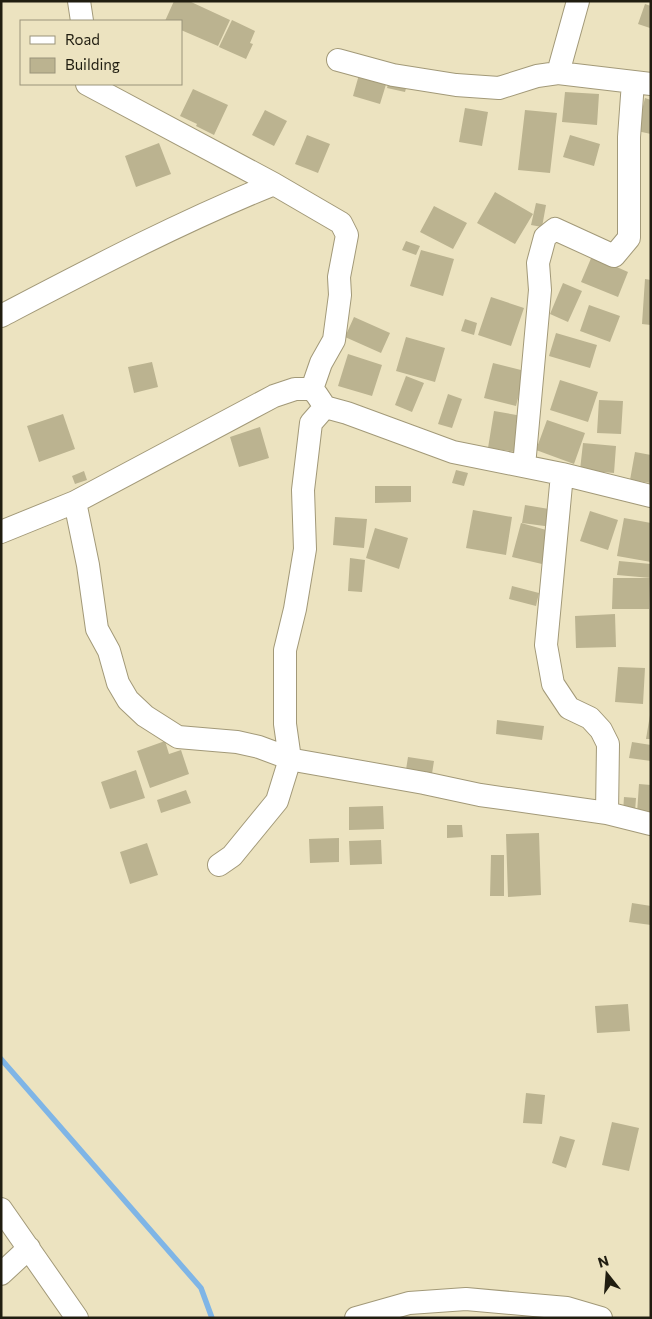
<svg xmlns="http://www.w3.org/2000/svg" width="652" height="1319" font-family="Commissioner,sans-serif">
	<rect width="100%" height="100%" fill="#ece3c0"/>
	<g fill="none" stroke-linecap="round" stroke-linejoin="round">
		<path stroke="#7fb5e6" stroke-width="5.5" d="M1,1059L201,1288L212,1318"/>
	</g>
	<path fill="#bbb390" d="M174,1H189L230,20L218,46L181,30V21H165Z
		M645,4L651,6L650,28L638,24Z
		M232,20L255,31L250,43L253,44L246,59L219,47Z
		M360,71L388,78L380,104L353,96Z
		M390,77L408,81L405,92L387,88Z
		M193,89L228,105L214,135L196,126L197,124L180,116Z
		M565,92L599,94L597,125L562,122Z
		M645,98L651,100V134L637,131Z
		M465,108L488,112L482,146L459,142Z
		M265,110L287,121L274,146L252,135Z
		M525,110L557,113L550,173L518,170Z
		M307,135L330,144L318,173L295,164Z
		M570,135L600,144L594,166L563,157Z
		M159,143L171,174L136,187L125,156Z
		M495,192L533,214L515,244L477,223Z
		M536,203L546,205L542,227L531,225Z
		M434,206L467,223L453,249L420,232Z
		M406,241L420,246L416,255L402,250Z
		M421,250L454,259L443,296L410,286Z
		M592,256L628,272L618,297L581,282Z
		M645,279L651,280V325L642,324Z
		M563,283L582,291L568,322L550,314Z
		M491,297L524,308L511,346L478,335Z
		M589,305L620,316L610,342L580,331Z
		M354,317L390,333L381,353L345,337Z
		M465,319L477,323L474,335L461,331Z
		M556,333L597,345L590,368L549,356Z
		M406,337L445,348L435,382L396,371Z
		M348,354L382,365L372,396L338,386Z
		M152,362L158,387L134,393L128,367Z
		M493,363L525,371L516,406L484,398Z
		M406,376L424,383L412,412L395,405Z
		M560,380L598,392L588,422L550,410Z
		M448,394L462,399L452,428L438,424Z
		M599,400L623,401L621,434L597,433Z
		M494,411L522,416L517,452L488,448Z
		M63,414L75,449L39,462L27,426Z
		M547,420L585,433L574,464L536,450Z
		M260,427L269,458L239,467L230,437Z
		M583,443L616,446L614,473L580,470Z
		M635,452L651,455V483L630,480Z
		M456,470L468,473L464,486L452,483Z
		M84,471L87,480L75,484L72,476Z
		M375,486H411V502L375,503Z
		M525,505L555,510L552,527L522,523Z
		M473,510L512,517L506,555L466,548Z
		M590,511L618,520L608,550L580,541Z
		M335,517L367,519L364,548L333,545Z
		M624,518L651,523V562L617,556Z
		M521,523L550,531L542,564L512,557Z
		M375,528L408,538L399,569L366,558Z
		M350,558L365,560L362,592L348,591Z
		M619,561L651,564V578L617,575Z
		M613,578H650L649,609H612Z
		M512,586L539,593L536,606L509,599Z
		M615,614L616,647L576,648L575,616Z
		M618,667L645,668L643,704L615,702Z
		M650,715H651V739H646Z
		M497,720L544,726L542,740L496,734Z
		M165,741L169,754L181,750L189,774L150,788L137,751Z
		M632,742L651,745V761L629,758Z
		M408,757L434,761L431,780L405,776Z
		M136,770L145,798L110,809L101,782Z
		M639,784L651,785V814L637,813Z
		M186,790L191,803L161,813L157,800Z
		M624,797L636,798L635,812H623Z
		M383,806L384,829L349,830V807Z
		M447,825H462L463,837L447,838Z
		M539,833L541,895L508,897L506,834Z
		M339,838V862L310,863L309,839Z
		M381,840L382,864L350,865L349,841Z
		M147,843L158,875L130,884L120,852Z
		M491,855H504V896H490Z
		M632,903L651,906V925L629,922Z
		M628,1004L630,1031L597,1033L595,1006Z
		M526,1093L545,1095L542,1124L523,1123Z
		M612,1122L639,1128L629,1171L602,1165Z
		M560,1136L575,1140L566,1168L552,1163Z"/>
	<g fill="none" stroke-linecap="round" stroke-linejoin="round">
		<g stroke="#a29978" stroke-width="24">
			<path id="minor" d="M79,1L82,21
				M338,60L393,75L456,85L499,88L537,76L558,73L651,84
				M558,73L578,1
				M87,84L274,184L341,223L347,235L339,277L340,295L334,340L321,363L312,389
				M1,316C91,269 180,222 274,184
				M524,466L540,290L538,263L545,237L555,229L614,256L629,238V137L633,82
				M562,474L546,645L553,684L569,708L590,718L601,730L608,744L607,813
				M75,502L88,565L97,629L109,651L118,683L128,700L145,716L178,737L237,742L259,747L294,760L424,783L480,795L607,813L651,824
				M1,532L75,502L274,396L295,389H312L317,395L325,407L347,413L453,452L562,474L651,496
				M219,865L232,856L277,801L290,759L285,724V650L295,609L305,549L303,490L311,423L325,407
				M1,1209L77,1318
				M1,1274L29,1248
				M356,1318L409,1303L466,1299L567,1308L601,1318"/>
		</g>
		<use href="#minor" stroke="#fff" stroke-width="22"/>
	</g>
	<rect width="652" height="1319" fill="none" stroke="#201d10" stroke-width="5"/>
	<rect x="20" y="20" width="162" height="65" fill="#ece3c0" stroke="#9a947a"/>
	<rect x="30" y="36" width="25" height="8" fill="#ffffff" stroke="#9a947a"/>
	<text x="65" y="45" font-size="15" fill="#201d10">Road</text>
	<rect x="30" y="58" width="25" height="15" fill="#bbb390" stroke="#9a947a"/>
	<text x="65" y="70" font-size="15" fill="#201d10">Building</text>
	<g transform="translate(607 1274) rotate(343)" stroke="#ece3c0" stroke-width="4" paint-order="stroke">
	<path d="M0-4L9 19L0 12L-9 19Z" fill="#201d10"/>
	<text y="-8" font-size="14" font-weight="bold" text-anchor="middle" fill="#201d10">N</text>
	</g>
</svg>
